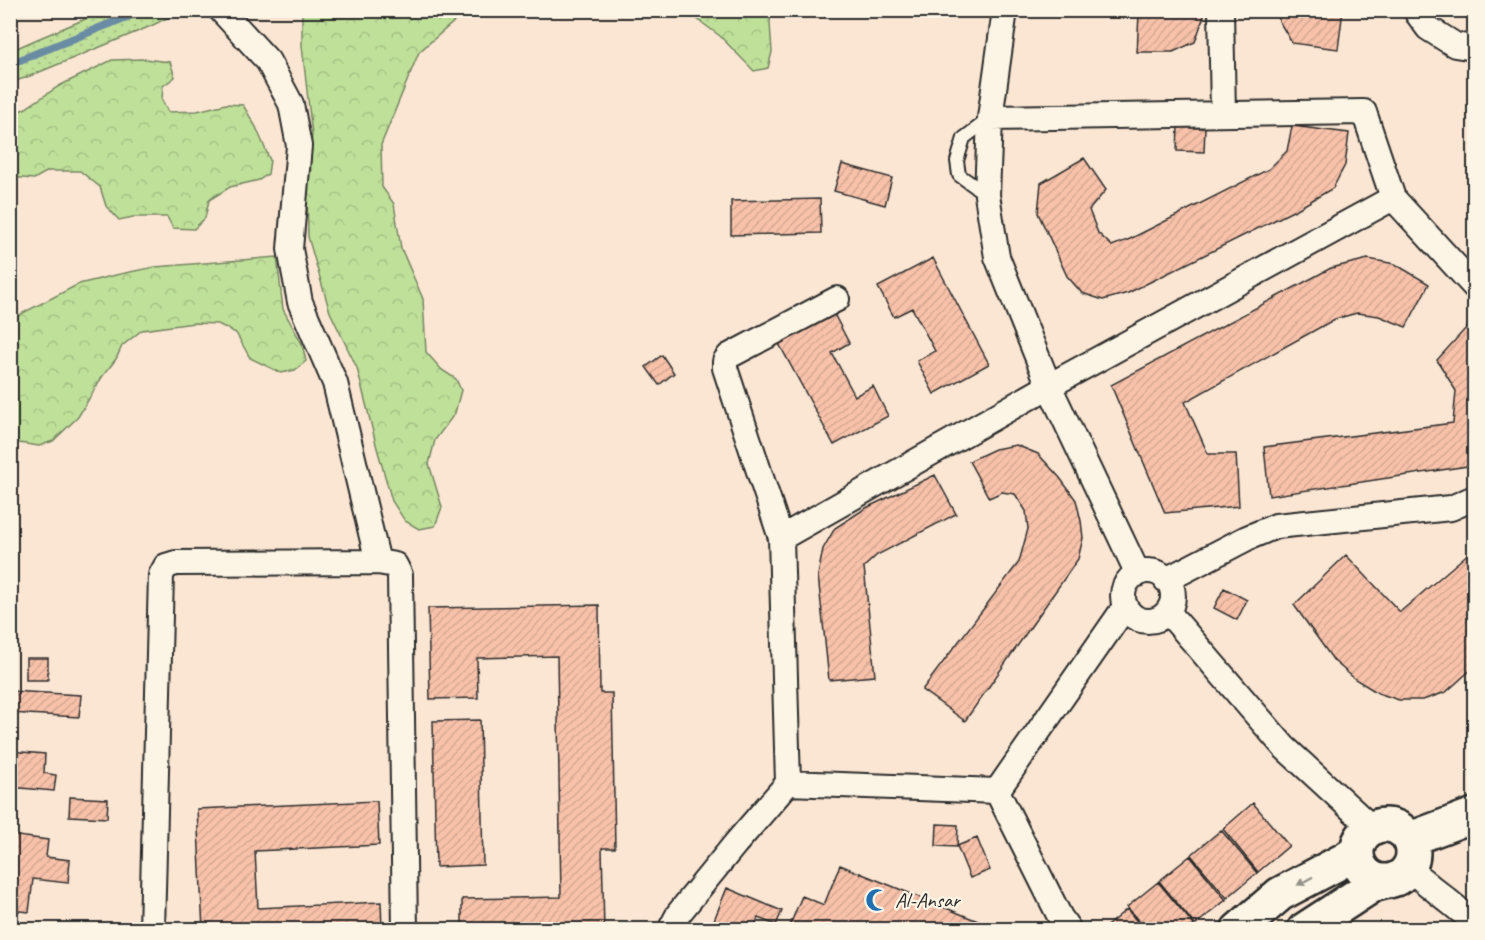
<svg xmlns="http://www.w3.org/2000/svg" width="1485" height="940" font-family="Caveat,sans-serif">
	<defs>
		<pattern id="grass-dots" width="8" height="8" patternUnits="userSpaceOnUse" patternTransform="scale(1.5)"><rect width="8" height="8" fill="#bfe099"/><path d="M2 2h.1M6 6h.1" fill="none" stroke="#a4c084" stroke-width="1.8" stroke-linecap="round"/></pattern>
		<pattern id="forest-crowns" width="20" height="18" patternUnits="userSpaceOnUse" patternTransform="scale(1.5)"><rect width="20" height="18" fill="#bfe099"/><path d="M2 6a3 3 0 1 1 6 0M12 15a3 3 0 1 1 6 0" fill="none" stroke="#a4c084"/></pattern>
		<pattern id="building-hatch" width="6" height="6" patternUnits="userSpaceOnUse" patternTransform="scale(1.5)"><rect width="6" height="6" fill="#f8c2aa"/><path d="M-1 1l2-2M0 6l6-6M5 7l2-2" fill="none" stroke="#d5a792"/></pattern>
	</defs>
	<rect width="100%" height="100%" fill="#fbe6d3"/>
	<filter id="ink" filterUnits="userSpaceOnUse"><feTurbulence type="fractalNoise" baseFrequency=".0167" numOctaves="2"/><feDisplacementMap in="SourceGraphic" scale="12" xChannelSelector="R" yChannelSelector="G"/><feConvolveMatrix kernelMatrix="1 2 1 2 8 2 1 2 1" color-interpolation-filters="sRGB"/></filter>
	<g filter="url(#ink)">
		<path fill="url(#grass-dots)" stroke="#758662" stroke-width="1.5" d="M105,10L181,11L151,26L25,78L11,82V51C41,36 74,25 105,10Z"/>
		<path fill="url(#forest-crowns)" stroke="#758662" stroke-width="1.5" d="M302,11H475L456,20L419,52L381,145L382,187L394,204L401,248L423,299L426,352L442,370L456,379L461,390L455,413L435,440L429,464L442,507L435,526L419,529L405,521L392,501L377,448L357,368L330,312L308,237L307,192L312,135L302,46Z
			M684,11H771L770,23L772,52L768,68L754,71L720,36L697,19Z
			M144,59L170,62L175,77L163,86L162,100L168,112L197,111L226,104L243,105L256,127L270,160L268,174L259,180L230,187L209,200L205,218L194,229L173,228L167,217H133L119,220L106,206L100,187L80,171H48L34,179L11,177V115L26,108L59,86L112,60Z
			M277,257L283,309L302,344L306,361L295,370L281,373L250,358L236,333L218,324L194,323L142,330L122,346L116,359L102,377L78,417L53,441L39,446L19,443L10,430V323L15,317L79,284L120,274L155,267Z"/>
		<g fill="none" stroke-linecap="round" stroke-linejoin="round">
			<path stroke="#6b8ba4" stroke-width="8" d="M10,64L144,10"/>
		</g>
		<path fill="url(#building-hatch)" stroke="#2b2b2b" stroke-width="1.5" d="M1206,10L1195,42L1173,52H1137L1139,14L1158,10Z
			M1278,10H1343L1338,49L1292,43L1279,21Z
			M1292,126L1349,133L1345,165L1333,188L1299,208L1128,293L1103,300L1082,293L1067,276L1038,213L1041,183L1084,158L1106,190L1089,210L1098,233L1112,246L1130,239L1269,169L1287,151Z
			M1178,127L1205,128L1204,152L1177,151Z
			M842,164L892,178L885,205L834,191Z
			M820,199L821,233L731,235V201Z
			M933,258L989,364L934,394L917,361L935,351L912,308L894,317L878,287Z
			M1368,259L1395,264L1429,284L1406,327L1379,316L1357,313L1335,319L1185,402L1208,454H1236L1239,506L1165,513L1111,385L1331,268Z
			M832,310L849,343L832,353L855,396L873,386L888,416L834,445L777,340Z
			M1467,327L1474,334V465L1269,496L1264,447L1453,423L1456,391L1437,360Z
			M662,355L674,373L659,385L646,367Z
			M1016,445L1038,454L1060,478L1076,500L1081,521L1083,538L1078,559L965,721L922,690L1019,562L1028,529L1026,511L1015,494L1002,492L989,498L969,461L995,449Z
			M935,475L956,514L877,555L864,567L875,676L829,680L818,575L823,549L835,528L866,508Z
			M1470,552L1474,558V667L1446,692L1423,700H1399L1378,693L1355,679L1334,661L1294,605L1346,555L1400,612Z
			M1224,588L1247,600L1237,620L1214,608Z
			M599,605L600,693H612L615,848H602L604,930H462V899L561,897L557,656L477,658L478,698L430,699L428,608Z
			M26,658H48V680H26Z
			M10,691L81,695L79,717L10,713Z
			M480,720L483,865L436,867L433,721Z
			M10,751L45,754L44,773L56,775L54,791L10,787Z
			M70,797L108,799L107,818L69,816Z
			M377,801L379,845L255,851L258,908L381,902L382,930H203L197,809Z
			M1253,803L1289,846L1258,872L1223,829Z
			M937,824L958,825L957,847L936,846Z
			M1221,830L1257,873L1227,898L1191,855Z
			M10,835L48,840L46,857L70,860L68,883L33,879L29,912L10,910Z
			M977,838L990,870L970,878L957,846Z
			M1190,856L1226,900L1195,925L1159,881Z
			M840,865L1000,930H788L802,896L824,905Z
			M1158,882L1194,925L1189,930H1146L1127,907Z
			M727,888L782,911L776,925L758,918L753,930H710Z
			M1127,909L1144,930H1102Z"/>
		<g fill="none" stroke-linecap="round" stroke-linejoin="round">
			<g stroke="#2b2b2b" stroke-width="16">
				<path id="lane" d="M987,195L959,175L957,161L964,138L989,119"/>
			</g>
			<g stroke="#2b2b2b" stroke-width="28">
				<path id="street" d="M221,10L268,61L291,104L299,146L290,249L300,302L335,383L378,562
					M1005,10L990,118L987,195L997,257L1049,386L1138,574
					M1221,10L1223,114
					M1418,10L1417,13L1428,28L1455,45L1474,48
					M990,118L1364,112L1393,198L1474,286
					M781,538L1049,386L1393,198
					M1123 596a25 25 0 1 1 50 0a25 25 0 1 1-50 0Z
					M1166,580L1247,538L1276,526L1451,508L1474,498
					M1168,612L1284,747L1372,828
					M788,783L997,791
					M997,791L1125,607
					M997,791L1060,917L1069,930
					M1409,869L1474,922
					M152,930L161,575L166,566L176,563L378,562L395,565L400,575L405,930
					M670,930L679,913L736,843L788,783L781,538L725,368V361L729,356L837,299"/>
			</g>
			<g stroke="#2b2b2b" stroke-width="38">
				<path id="secondary" d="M1357 853a28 28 0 1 1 56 0a28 28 0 1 1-56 0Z
					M1410,839L1474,815
					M1238,930L1280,894L1346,859L1356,852
					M1304,930L1373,885L1384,882"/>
			</g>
			<use href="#lane" stroke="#fcf5e5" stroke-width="12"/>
			<use href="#street" stroke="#fcf5e5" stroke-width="24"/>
			<use href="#secondary" stroke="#fcf5e5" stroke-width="33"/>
		</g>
		<defs><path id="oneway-solid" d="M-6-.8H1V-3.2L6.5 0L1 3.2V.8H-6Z" transform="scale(1.5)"/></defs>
		<use fill="#949088" href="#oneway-solid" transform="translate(1305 881) rotate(152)"/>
	</g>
	<defs>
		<g id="mosque-bare" transform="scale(1.8)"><path d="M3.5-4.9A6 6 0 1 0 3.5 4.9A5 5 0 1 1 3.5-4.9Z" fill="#1f6fb2" stroke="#fcf5e5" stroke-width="2.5" paint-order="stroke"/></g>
	</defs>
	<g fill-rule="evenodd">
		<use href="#mosque-bare" x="877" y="900"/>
	</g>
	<g text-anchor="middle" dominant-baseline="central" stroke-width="4.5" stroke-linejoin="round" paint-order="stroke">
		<g font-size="21" fill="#2b2b2b" stroke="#fcf5e5" text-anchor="start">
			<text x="895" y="900">Al-Ansar</text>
		</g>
	</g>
	<rect width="1485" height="940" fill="none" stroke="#fcf5e5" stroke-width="36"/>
	<rect x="18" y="18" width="1449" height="904" fill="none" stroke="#2b2b2b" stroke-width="2" filter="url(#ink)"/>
</svg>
